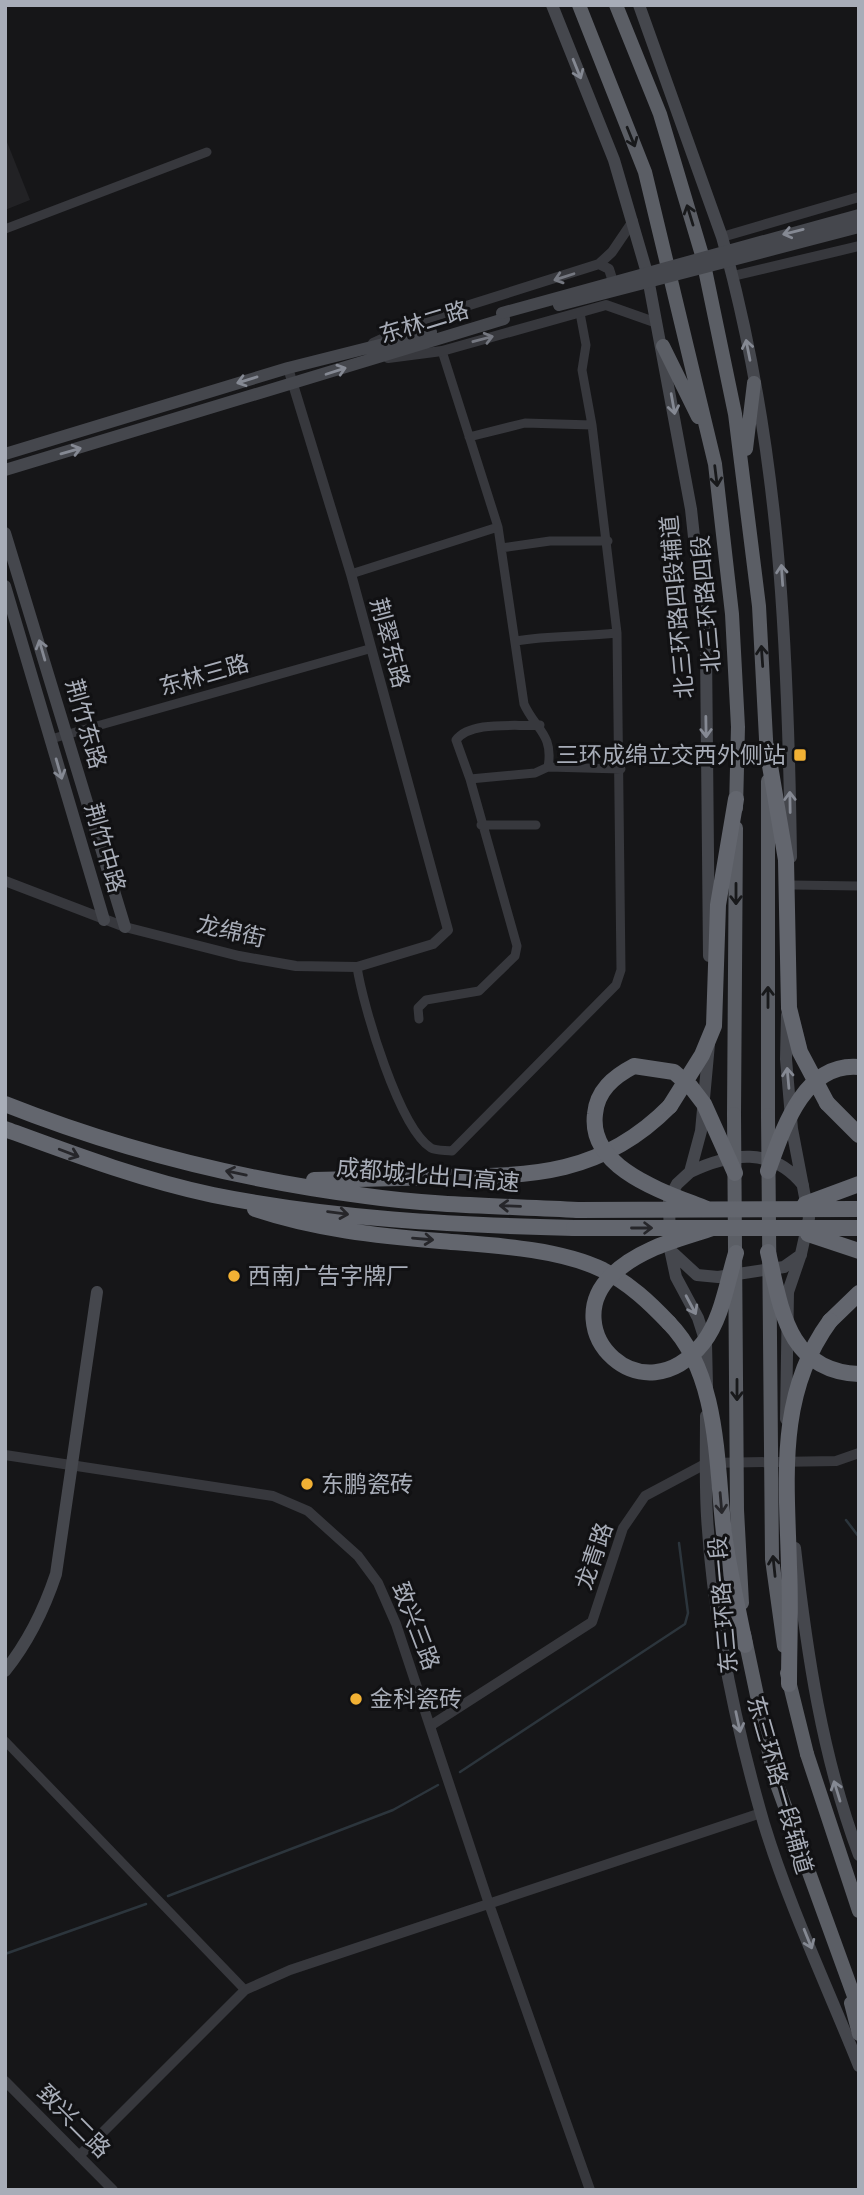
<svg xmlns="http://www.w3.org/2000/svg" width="864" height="2195" font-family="Poppins,'Noto Sans SC',sans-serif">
	<rect width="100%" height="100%" fill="#161618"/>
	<path fill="#222225" d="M5,137L30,200L5,210Z"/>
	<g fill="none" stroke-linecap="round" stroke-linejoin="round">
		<path stroke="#2c353c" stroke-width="2.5" d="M846,1520L859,1537
			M460,1772L685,1624L688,1613L679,1543
			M168,1896L393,1810L438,1785
			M5,1954L146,1904"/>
		<path stroke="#37383d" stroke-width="9" d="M5,229L207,152
			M580,313L586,345L582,370L592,425
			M501,548L550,541H608
			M351,574L498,527L442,351
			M516,641C550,635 583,637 617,633
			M51,739L369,649
			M548,767L621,769
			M470,779L456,740C471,720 517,727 540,725
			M481,825H536
			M792,885L859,886
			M357,967C363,1006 399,1128 431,1148C436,1151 446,1150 452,1151L616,985L621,970L617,633L592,425L525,423L469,437
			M419,1019L418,1008L426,1000L479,991L515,956L517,946L470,779L535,773L548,767C554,734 535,729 524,704L498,527
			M5,1741L245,1990"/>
		<path stroke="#37383d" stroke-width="10" d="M722,237L859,197
			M599,264L609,269L615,288
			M733,276L859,246
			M373,343L425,319L599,264L612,252L633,221
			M388,358L442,351L606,305L657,323
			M5,881L125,927L239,956L296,966L357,967L433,944L448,930L351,574L288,368
			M5,1455L273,1496L308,1511L358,1556L378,1583L396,1624L489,1904L590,2190
			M430,1726L592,1622L623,1528L645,1496L707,1463L836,1461L859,1453
			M5,2081L113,2190
			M79,2156L245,1990L290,1970L761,1813"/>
		<path stroke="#45474d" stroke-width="12" d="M552,5L614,160L647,273L691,509L706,649L709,956
			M639,5L722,237C780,445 788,643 791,857
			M5,454L288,368L431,332
			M5,470L504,319
			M5,533L125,927
			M5,586L104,920
			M690,1172C730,1153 772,1146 803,1185
			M672,1252L697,1275L718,1277L784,1267L801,1255
			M707,1387L706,1343L698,1318L676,1277L670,1249L669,1199L677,1184L690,1172L701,1131L709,1044
			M706,1416C706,1449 705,1483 707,1516C713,1620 735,1724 764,1824C789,1906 827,1986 859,2066
			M786,1419L788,1292L801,1254L809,1218L792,1129L786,1059L787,1015
			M795,1548C807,1654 822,1756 859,1855
			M5,1671C29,1641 44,1610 56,1574L97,1292"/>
		<path stroke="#5b5e65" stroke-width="14" d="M579,5L645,172L715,464L732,614L738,727L736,808
			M616,5L660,114L702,255L735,414L759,606L767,758
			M663,346L698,417
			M746,449L754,383
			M768,781V1115
			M734,1114L736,828
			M807,1754L859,1911
			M774,1776L859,2010
			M851,2003L859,2034"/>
		<path stroke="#63666e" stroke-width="16" d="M827,1103L859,1135
			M5,1104C121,1150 242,1180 366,1196C436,1206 508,1206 578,1210
			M5,1129C73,1154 142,1180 213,1195C332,1219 453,1225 574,1228
			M314,1180C357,1179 400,1178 443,1177C533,1176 602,1175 670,1106
			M255,1209C314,1229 378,1236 440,1241C489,1245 558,1248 603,1270C630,1284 649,1302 669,1323
			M830,1321L859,1293"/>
		<path stroke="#45474d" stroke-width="12" d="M559,305L859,227
			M502,313L859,215"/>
		<path stroke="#5b5e65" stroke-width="14" d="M734,1114L737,1510L742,1603
			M768,1115L772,1559L784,1646
			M744,1634L774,1776
			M787,1673L807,1754"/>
		<path stroke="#63666e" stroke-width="16" d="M767,748L786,860L789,1008L800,1052L827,1103
			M670,1106L702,1055L714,1026L718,905L736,799
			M768,1171C783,1129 804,1062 859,1067
			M805,1204L859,1184
			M707,1209C668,1193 588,1170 595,1114C597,1091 613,1077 634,1066L674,1072L691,1087L704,1104L735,1173
			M578,1210L859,1209
			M574,1228H859
			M713,1228C677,1240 640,1248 612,1275C555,1330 642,1419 703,1343C722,1319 727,1282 736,1253
			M808,1234L859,1251
			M768,1252C781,1308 787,1371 859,1374
			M669,1323C720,1375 716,1466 724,1533C729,1571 738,1608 745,1645
			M789,1684C789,1645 791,1606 789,1567C787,1480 776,1395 830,1321"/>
	</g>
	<defs><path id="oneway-shaft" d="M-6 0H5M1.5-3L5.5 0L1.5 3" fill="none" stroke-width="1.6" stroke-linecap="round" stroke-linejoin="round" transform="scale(1.75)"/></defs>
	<g stroke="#858993">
		<use href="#oneway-shaft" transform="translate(577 69) rotate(68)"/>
		<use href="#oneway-shaft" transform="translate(793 232) rotate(166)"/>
		<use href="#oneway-shaft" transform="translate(748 350) rotate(-101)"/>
		<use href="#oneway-shaft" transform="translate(336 371) rotate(-18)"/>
		<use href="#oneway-shaft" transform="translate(247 380) rotate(163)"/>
		<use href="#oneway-shaft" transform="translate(673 404) rotate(80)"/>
		<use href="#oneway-shaft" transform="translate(71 451) rotate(-16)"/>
		<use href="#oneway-shaft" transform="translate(782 575) rotate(-94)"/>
		<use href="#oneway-shaft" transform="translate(42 650) rotate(-106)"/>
		<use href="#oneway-shaft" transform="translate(706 727) rotate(89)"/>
		<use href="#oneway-shaft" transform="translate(59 769) rotate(74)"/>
		<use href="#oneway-shaft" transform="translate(790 802) rotate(-91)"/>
		<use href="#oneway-shaft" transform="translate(788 1078) rotate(-95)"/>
		<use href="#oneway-shaft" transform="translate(691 1305) rotate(62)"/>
		<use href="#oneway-shaft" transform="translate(738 1722) rotate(78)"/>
		<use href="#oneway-shaft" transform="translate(837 1791) rotate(-107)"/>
		<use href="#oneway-shaft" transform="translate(808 1939) rotate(68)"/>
	</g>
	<g stroke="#18191b">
		<use href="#oneway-shaft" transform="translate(631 137) rotate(68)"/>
		<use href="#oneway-shaft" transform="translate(690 215) rotate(-107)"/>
		<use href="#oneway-shaft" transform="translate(716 476) rotate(83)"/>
		<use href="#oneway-shaft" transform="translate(762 656) rotate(-94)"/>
		<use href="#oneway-shaft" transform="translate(736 894) rotate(90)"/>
		<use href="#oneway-shaft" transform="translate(768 997) rotate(-90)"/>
		<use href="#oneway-shaft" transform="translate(737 1390) rotate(90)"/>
		<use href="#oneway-shaft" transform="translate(774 1566) rotate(-96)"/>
	</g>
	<g stroke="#757881">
		<use href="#oneway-shaft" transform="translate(564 277) rotate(162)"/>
		<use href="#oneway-shaft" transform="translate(483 339) rotate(-15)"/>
	</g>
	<g stroke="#26262a">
		<use href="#oneway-shaft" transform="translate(69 1153) rotate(21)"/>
		<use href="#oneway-shaft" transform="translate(236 1173) rotate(-168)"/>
		<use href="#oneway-shaft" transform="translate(510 1206) rotate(-178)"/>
		<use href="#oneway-shaft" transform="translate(338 1213) rotate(7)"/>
		<use href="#oneway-shaft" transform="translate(642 1228)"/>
		<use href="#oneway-shaft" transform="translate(423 1239) rotate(5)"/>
		<use href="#oneway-shaft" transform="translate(721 1503) rotate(85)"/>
	</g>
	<g fill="#f2b134" stroke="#111113" stroke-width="2.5">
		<rect x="793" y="748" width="14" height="14" rx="3.5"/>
		<circle cx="234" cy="1276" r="7"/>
		<circle cx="307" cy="1484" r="7"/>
		<circle cx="356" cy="1699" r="7"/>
	</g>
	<g text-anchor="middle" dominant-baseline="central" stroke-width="6" stroke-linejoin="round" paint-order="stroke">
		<g font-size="23" fill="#a8adb8" stroke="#111113">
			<text transform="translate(424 322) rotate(-17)">东林二路</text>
			<text transform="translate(706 604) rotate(-95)">北三环路四段</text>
			<text transform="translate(677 607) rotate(-95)">北三环路四段辅道</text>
			<text transform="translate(390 643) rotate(75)">荆翠东路</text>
			<text transform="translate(204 675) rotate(-16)">东林三路</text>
			<text transform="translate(86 724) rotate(74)">荆竹东路</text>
			<text transform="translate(105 848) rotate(74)">荆竹中路</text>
			<text transform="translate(231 931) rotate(13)">龙绵街</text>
			<text transform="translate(428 1175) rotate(5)">成都城北出口高速</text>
			<text transform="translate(594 1556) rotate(-71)">龙青路</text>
			<text transform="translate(723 1605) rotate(-95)">东三环路一段</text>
			<text transform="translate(416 1626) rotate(69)">致兴三路</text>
			<text transform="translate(780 1785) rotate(74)">东三环路一段辅道</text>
			<text transform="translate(74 2121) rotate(45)">致兴二路</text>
		</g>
		<g font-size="23" fill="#a8adb8" stroke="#111113" text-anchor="start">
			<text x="786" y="755" text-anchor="end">三环成绵立交西外侧站</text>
			<text x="248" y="1276">西南广告字牌厂</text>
			<text x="321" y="1484">东鹏瓷砖</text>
			<text x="370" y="1699">金科瓷砖</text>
		</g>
	</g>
	<rect width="864" height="2195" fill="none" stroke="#a8adb8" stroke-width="14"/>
</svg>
